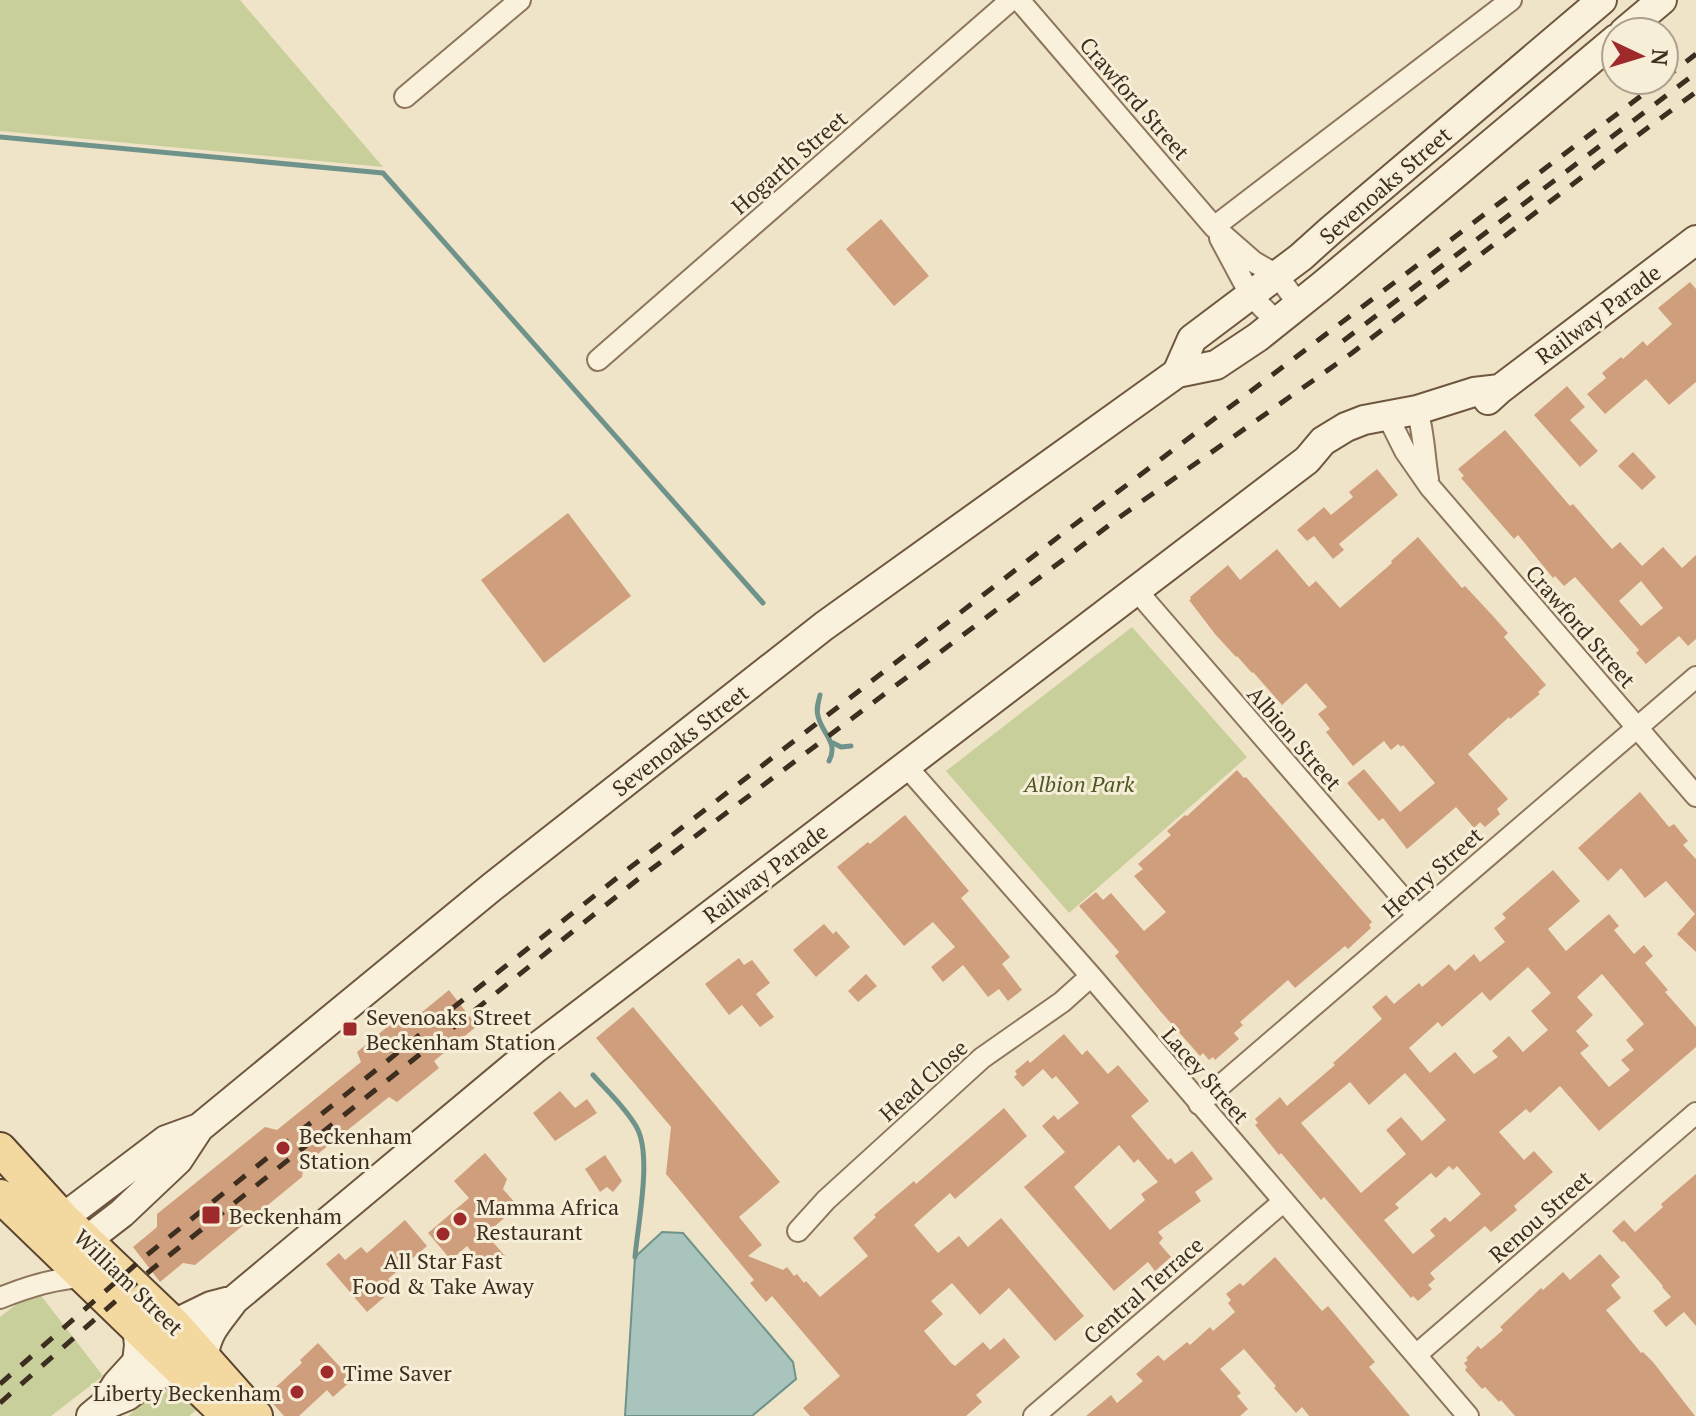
<svg xmlns="http://www.w3.org/2000/svg" width="1696" height="1416" font-family="'PT Serif',serif">
	<rect width="100%" height="100%" fill="#f0e4c8"/>
	<path fill="#c9cf9b" d="M0,0H240L383,167L0,131Z
		M1132,627L1247,757L1069,913L946,771Z
		M36,1289L103,1376L51,1416H0V1317Z
		M175,1385L200,1407L189,1416H128L161,1388Z"/>
	<path fill="#a9c4bc" stroke="#6f938a" stroke-width="2" d="M662,1232L683,1233L793,1362L796,1379L752,1416H625L635,1257Z"/>
	<g fill="none" stroke-linecap="round" stroke-linejoin="round">
		<path stroke="#6f938a" stroke-width="5" d="M0,137L383,173L763,603
			M820,695C818,703 816,709 818,716C822,734 839,742 829,761
			M833,743L841,747L851,746
			M593,1075C607,1091 626,1108 637,1128C652,1156 638,1223 635,1257"/>
	</g>
	<path fill="#cf9f7d" fill-rule="evenodd" d="M881,219L929,276L894,306L846,249Z
		M1690,282L1696,289V382L1669,405L1646,379L1605,414L1587,394L1606,378L1602,373L1621,357L1623,359L1643,341L1647,346L1672,324L1658,308Z
		M1567,386L1585,407L1570,420L1598,451L1580,467L1534,415Z
		M1505,430L1570,506L1573,504L1612,549L1620,542L1642,566L1663,547L1682,568L1696,555V639L1688,646L1679,636L1646,664L1636,653L1639,650L1575,577L1564,586L1555,576L1553,578L1518,535L1514,539L1461,478L1464,476L1458,469ZM1641,581L1663,608L1641,626L1619,601Z
		M1633,452L1656,477L1642,490L1618,466Z
		M1377,469L1398,495L1339,544L1344,550L1333,559L1314,536L1307,541L1297,530L1324,507L1331,515L1353,497L1349,492Z
		M568,513L631,596L544,663L481,580Z
		M1418,537L1462,588L1465,586L1492,615L1508,633L1504,637L1546,685L1538,692L1540,694L1510,719L1509,717L1468,754L1508,799L1497,809L1500,814L1485,827L1480,822L1474,828L1456,807L1407,849L1383,818L1379,821L1347,783L1364,769L1400,812L1435,783L1403,745L1401,747L1398,744L1391,750L1384,741L1353,766L1326,732L1330,729L1318,714L1327,707L1306,683L1282,705L1253,672L1252,673L1237,656L1236,657L1215,634L1189,600L1191,599L1190,597L1228,565L1240,580L1277,549L1309,587L1316,581L1340,608L1392,563L1391,561Z
		M1237,770L1244,778L1246,777L1372,922L1369,925L1371,928L1348,949L1345,946L1295,988L1288,980L1240,1022L1243,1025L1234,1033L1239,1039L1215,1060L1213,1057L1209,1060L1203,1053L1200,1056L1161,1012L1115,956L1119,952L1079,906L1096,892L1103,900L1111,893L1144,931L1166,912L1134,876L1143,869L1138,864L1171,835L1167,831L1185,815L1187,816Z
		M1640,792L1669,827L1674,824L1688,841L1683,845L1696,859V952L1677,934L1695,914L1666,881L1645,898L1621,868L1608,881L1578,848Z
		M905,815L969,891L961,898L1010,957L1002,964L1022,990L1008,1001L999,989L988,997L963,965L943,982L931,967L955,947L933,922L904,946L837,867L868,842L870,844Z
		M1553,870L1580,901L1548,929L1566,951L1609,914L1619,926L1614,930L1634,954L1644,945L1653,956L1645,963L1668,990L1665,992L1696,1027V1047L1599,1131L1560,1086L1530,1113L1526,1109L1499,1132L1524,1160L1534,1151L1553,1172L1514,1206L1517,1210L1491,1232L1485,1226L1430,1273L1435,1279L1428,1285L1432,1289L1418,1301L1413,1296L1411,1298L1324,1197L1321,1200L1281,1153L1279,1155L1255,1125L1258,1123L1255,1119L1280,1097L1287,1106L1335,1065L1333,1063L1382,1019L1372,1007L1386,995L1394,1004L1419,983L1422,987L1449,964L1455,971L1474,954L1480,962L1505,942L1494,928L1506,918L1502,914ZM1528,967L1551,993L1531,1011L1548,1030L1523,1052L1509,1036L1492,1051L1498,1057L1474,1074L1455,1052L1430,1073L1409,1048L1438,1022L1442,1027L1482,992L1490,1001ZM1602,974L1644,1024L1626,1040L1634,1050L1621,1060L1630,1070L1609,1087L1580,1053L1589,1046L1576,1031L1593,1015L1577,997ZM1405,1073L1446,1120L1422,1141L1401,1117L1386,1130L1406,1154L1361,1193L1301,1123L1350,1082L1369,1105ZM1449,1166L1453,1170L1457,1166L1481,1194L1450,1222L1445,1217L1430,1230L1435,1236L1413,1254L1384,1220L1399,1208L1395,1204L1431,1173L1436,1178Z
		M824,924L833,934L836,931L850,947L816,977L793,950Z
		M739,958L744,965L752,960L770,983L756,994L774,1017L760,1027L742,1005L729,1015L705,984Z
		M866,974L877,986L858,1002L848,991Z
		M449,990L477,1026L434,1061L439,1068L397,1102L389,1097L304,1165L302,1177L195,1265L183,1263L160,1282L133,1247L157,1227V1214L265,1127L277,1130L361,1062L357,1052L398,1018L405,1026Z
		M633,1007L780,1182L739,1217L762,1245L748,1256L783,1270L787,1267L794,1276L797,1274L804,1283L806,1281L820,1297L868,1256L853,1238L876,1217L874,1215L914,1181L916,1184L1004,1108L1027,1136L955,1199L950,1193L914,1225L938,1253L959,1236L968,1247L1001,1218L1084,1316L1055,1341L1009,1288L980,1315L952,1283L931,1301L943,1314L924,1331L951,1363L955,1366L983,1342L990,1350L1004,1338L1020,1357L976,1395L982,1402L966,1416H810L803,1408L840,1376L772,1296L766,1302L750,1283L754,1280L666,1174L671,1127L596,1038Z
		M1064,1034L1082,1055L1087,1050L1108,1074L1118,1065L1149,1101L1131,1116L1168,1160L1171,1158L1175,1164L1192,1151L1213,1179L1195,1192L1201,1201L1158,1232L1163,1238L1159,1243L1171,1257L1155,1271L1148,1262L1114,1291L1024,1187L1065,1152L1042,1126L1054,1115L1058,1120L1079,1103L1056,1076L1052,1079L1043,1069L1023,1087L1014,1077L1017,1074L1015,1071L1028,1060L1030,1063ZM1119,1145L1134,1163L1138,1159L1158,1182L1141,1194L1145,1200L1110,1230L1074,1187Z
		M560,1091L575,1108L587,1099L597,1113L555,1141L533,1113Z
		M485,1153L507,1179L503,1189L518,1206L486,1234L505,1256L487,1271L467,1246L451,1260L428,1233L469,1198L454,1181Z
		M605,1155L622,1181L613,1192L607,1187L600,1192L585,1169Z
		M1696,1174V1326L1684,1312L1666,1327L1653,1311L1671,1297L1662,1287L1663,1286L1624,1241L1622,1242L1612,1231L1624,1220L1635,1232L1663,1207L1661,1204Z
		M405,1220L427,1246L388,1279L395,1288L367,1312L326,1264L339,1253L345,1260L361,1247L367,1253Z
		M1600,1254L1620,1277L1611,1285L1621,1298L1606,1310L1641,1353L1643,1352L1653,1362L1695,1416H1515L1501,1400L1499,1402L1485,1387L1482,1389L1465,1370L1467,1367L1464,1363L1468,1360L1466,1358L1478,1346L1481,1349L1503,1330L1500,1327L1541,1288L1543,1290L1563,1272L1570,1280Z
		M1275,1257L1322,1311L1328,1306L1339,1319L1375,1362L1369,1367L1410,1416H1309L1302,1407L1296,1413L1274,1388L1276,1386L1244,1349L1220,1369L1241,1393L1237,1396L1248,1409L1240,1416H1086L1111,1395L1117,1403L1143,1381L1136,1374L1158,1355L1164,1361L1187,1342L1190,1345L1210,1327L1213,1331L1235,1312L1228,1303L1231,1300L1226,1294L1240,1283L1243,1286Z
		M318,1343L352,1380L333,1397L327,1390L299,1416H284L266,1396L302,1363L300,1360Z"/>
	<g fill="none" stroke-linecap="round" stroke-linejoin="round">
		<g stroke="#8d765c" stroke-width="24">
			<path id="street" d="M1019,0L1214,227L1254,262L1277,275L1299,305
				M405,97L520,0
				M1214,227L1511,0
				M1220,238L1251,296L1277,322
				M598,360L1011,0
				M1417,410C1424,432 1424,456 1428,479
				M1387,415L1405,451L1430,487L1696,796
				M1137,591L1418,916
				M906,766L1091,976L1468,1416
				M1199,1104L1696,677
				M798,1231L826,1200L982,1058L1062,1002L1091,976
				M0,1298C27,1287 55,1278 84,1277
				M1416,1355L1696,1113
				M1034,1416L1284,1201"/>
		</g>
		<g stroke="#6f573f" stroke-width="32">
			<path id="secondary" d="M1624,32L1662,0
				M1177,373L1192,339L1301,257L1331,230L1602,0
				M1488,400L1500,389L1696,240
				M55,1236L63,1218L166,1140L199,1128
				M66,1249L87,1240L122,1213L178,1160L199,1128L492,887L824,626L1177,373L1216,365L1258,337L1323,285L1616,39
				M174,1324L211,1306L234,1300
				M204,1357C206,1331 220,1320 234,1300L536,1048L1307,460L1323,441L1346,427L1364,420L1417,410L1474,392L1500,389
				M108,1398L117,1384L137,1362L139,1345L137,1326
				M91,1416L103,1406L127,1396L152,1377L168,1372L182,1370"/>
		</g>
		<g stroke="#5b4430" stroke-width="36">
			<path id="primary" d="M0,1149L63,1218L174,1324L256,1416
				M0,1196L228,1416"/>
		</g>
		<use href="#street" stroke="#faf1dc" stroke-width="20"/>
		<use href="#secondary" stroke="#faf1dc" stroke-width="28"/>
		<use href="#primary" stroke="#f3d9a0" stroke-width="32"/>
		<path stroke="#3d2e20" stroke-width="5" stroke-dasharray="14 14" stroke-linecap="butt" d="M1664,79L1696,54
			M1343,341L1696,73
			M0,1384L142,1259L459,1003L627,870L1066,531L1662,80
			M0,1403L151,1270L637,880L1124,514L1352,353L1599,164L1696,92"/>
	</g>
	<g fill="#9e2a2b" stroke="#f7eed8" stroke-width="3">
		<rect x="342" y="1021" width="16" height="16" rx="4"/>
		<circle cx="283" cy="1148" r="8"/>
		<rect x="201" y="1205" width="20" height="20" rx="4"/>
		<circle cx="460" cy="1219" r="8"/>
		<circle cx="443" cy="1234" r="8"/>
		<circle cx="327" cy="1372" r="8"/>
		<circle cx="297" cy="1392" r="8"/>
	</g>
	<g text-anchor="middle" dominant-baseline="central" stroke-width="6" stroke-linejoin="round" paint-order="stroke">
		<g font-size="22" fill="#3d2e20" stroke="#f7eed8">
			<text transform="translate(1135 98) rotate(49)">Crawford Street</text>
			<text transform="translate(789 162) rotate(-41)">Hogarth Street</text>
			<text transform="translate(1385 185) rotate(-41)">Sevenoaks Street</text>
			<text transform="translate(1598 314) rotate(-37)">Railway Parade</text>
			<text transform="translate(1581 626) rotate(49)">Crawford Street</text>
			<text transform="translate(1295 738) rotate(49)">Albion Street</text>
			<text transform="translate(680 740) rotate(-38)">Sevenoaks Street</text>
			<text transform="translate(1432 872) rotate(-41)">Henry Street</text>
			<text transform="translate(765 873) rotate(-37)">Railway Parade</text>
			<text transform="translate(1206 1075) rotate(49)">Lacey Street</text>
			<text transform="translate(923 1080) rotate(-42)">Head Close</text>
			<text transform="translate(1540 1216) rotate(-41)">Renou Street</text>
			<text transform="translate(129 1282) rotate(44)">William Street</text>
			<text transform="translate(1143 1290) rotate(-41)">Central Terrace</text>
		</g>
		<g font-size="22" font-style="italic" fill="#4d5a26" stroke="#f7eed8">
			<text x="1079" y="783">Albion Park</text>
		</g>
		<g font-size="22" fill="#3d2e20" stroke="#f7eed8" text-anchor="start">
			<text x="366" y="1016">Sevenoaks Street<tspan x="366" dy="25">Beckenham Station</tspan></text>
			<text x="299" y="1135">Beckenham<tspan x="299" dy="25">Station</tspan></text>
			<text x="476" y="1206">Mamma Africa<tspan x="476" dy="25">Restaurant</tspan></text>
			<text x="229" y="1215">Beckenham</text>
			<text x="443" y="1260" text-anchor="middle">All Star Fast<tspan x="443" dy="25">Food &amp; Take Away</tspan></text>
			<text x="343" y="1372">Time Saver</text>
			<text x="281" y="1392" text-anchor="end">Liberty Beckenham</text>
		</g>
	</g>
	<g transform="translate(1640 56) rotate(94)"><circle r="38" fill="#f7eed8" stroke="#ada18e" stroke-width="2"/>
	<path d="M0-6L14 30L0 20L-14 30Z" fill="#9e2a2b"/>
	<text y="-12" font-size="22" font-weight="bold" text-anchor="middle" fill="#3d2e20">N</text>
	</g>
</svg>
